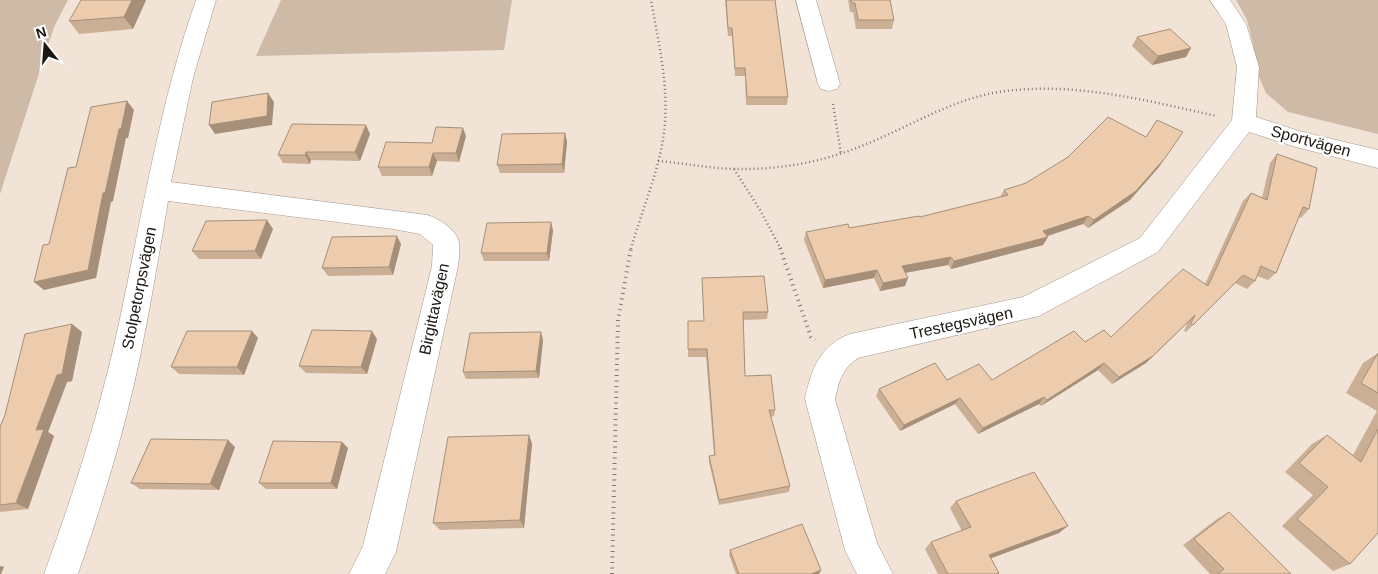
<svg xmlns="http://www.w3.org/2000/svg" width="1378" height="574" font-family="Arial,sans-serif">
	<rect width="100%" height="100%" fill="#f1e3d6"/>
	<path fill="#cdbaa7" d="M0,0H68L54,27L0,194Z
		M281,0H512L504,50L256,56Z
		M1236,0H1378V134L1288,112L1266,93L1257,72L1253,44L1247,20Z"/>
	<g fill="none" stroke-linecap="round" stroke-linejoin="round">
		<g stroke="#a29589" stroke-width="1">
			<path id="street" d="M196,0H216L193,78L171,182L427,215C438,218 457,230 459,242C460,250 459,258 458,266L396,552L385,574H349L363,546L432,266L433,245L420,234L393,229L168,201C158,261 148,321 135,380C120,446 100,510 78,574H44C71,501 95,426 113,350C140,232 156,114 196,0Z
				M796,0H816L840,84L837,89L829,91L821,89L818,84Z
				M1210,0H1230L1246,24L1259,67L1256,117L1299,131L1378,150V168L1296,147L1249,132L1158,252L1039,316L858,358C842,369 839,381 835,399L877,543L893,574H857L845,550L805,399C811,370 820,345 850,334L1023,297L1140,238L1232,120L1237,67L1226,24Z"/>
		</g>
		<path stroke="#80776e" stroke-width="2.5" stroke-dasharray="1 3" stroke-linecap="butt" d="M833,104L841,154
			M658,161C683,163 708,168 733,169C776,170 819,163 859,147C906,129 949,100 999,92C1072,81 1145,100 1216,116
			M734,169L760,210L781,249
			M631,249C642,208 662,166 665,122C668,81 658,40 651,0"/>
		<path stroke="#80776e" stroke-width="4" stroke-dasharray="1 4.5" stroke-linecap="butt" d="M780,248L811,337L815,340
			M612,574L618,320L631,248"/>
		<use href="#street" fill="#fff" fill-rule="evenodd"/>
	</g>
	<path fill="#cbaf95" d="M146,0L133,29L79,34L69,21Z
		M725,0H775L788,97L787,105H746L745,76H735L732,36H728Z
		M848,0H890L894,20L892,29H856L853,12H850Z
		M1137,37L1186,57L1152,65L1132,46Z
		M565,133L567,142L564,173H500L497,165Z
		M370,134L360,161L311,160L310,164L283,163L278,155Z
		M466,136L459,162L437,161L432,176H382L378,167L432,143Z
		M1277,154L1309,209L1301,218L1299,217L1276,273L1268,280L1257,276L1255,281L1247,289L1235,283L1186,332L1184,331L1188,322L1146,363L1112,384L1098,370L1041,406L1039,404L978,434L955,404L900,431L876,396L879,389L947,380H992L1085,342L1111,337L1205,284L1243,201L1251,193L1262,198L1270,163Z
		M1159,167L1130,200L1088,228L1083,224L1048,236L1043,245L951,269L948,265L905,273V286L880,291L874,278L823,288L804,240L806,232L849,228L920,217L1000,197L1004,190Z
		M273,229L261,259H199L192,251Z
		M553,230L549,261H484L481,253Z
		M401,244L393,275L328,276L322,268Z
		M702,278L768,312L767,319L743,320L745,376L775,410L774,416L771,417L790,486L789,492L719,505L709,462V456L714,455L706,357H688V321H704Z
		M82,332L72,381L67,382L48,432L54,436L28,509L0,512V427Z
		M258,338L244,375L179,374L171,367Z
		M377,339L367,374L306,373L299,366Z
		M543,340L539,378L466,379L463,372Z
		M1378,353V533L1350,564L1333,571L1282,526L1313,495L1285,472L1312,444L1327,435L1353,455L1377,411L1346,393L1363,363Z
		M529,435L532,444L524,528L440,530L433,523Z
		M342,442L348,448L337,489H266L259,483Z
		M235,447L219,490L140,489L131,483Z
		M956,501L1059,533L991,558L999,573L997,574H938L925,549L931,542L962,531L950,508Z
		M1229,512L1291,574H1210L1183,545L1217,519Z
		M730,550L821,570L819,574H736L729,555Z"/>
	<path fill="#a58f79" d="M132,0H146L133,29L124,17Z
		M1191,48L1186,57L1152,65L1158,56Z
		M268,93L274,102L272,125L215,134L209,125Z
		M127,101L134,110L128,138H126L113,201L111,202L96,278L44,290L34,282L103,193L119,129Z
		M366,125L370,134L360,161L355,152Z
		M463,128L466,136L459,162L456,153Z
		M565,133L567,142L564,173L562,164Z
		M306,152L311,160L310,164L305,155Z
		M433,153L437,161L432,176L429,167Z
		M1165,158L1159,167L1130,200L1088,228L1094,220Z
		M1088,216L1083,224L1038,239L1043,231Z
		M267,220L273,229L261,259L255,251Z
		M551,222L553,230L549,261L547,253Z
		M397,236L401,244L393,275L389,267Z
		M1048,237L1043,245L951,269L954,261Z
		M951,257L948,265L899,274L902,266Z
		M877,270L874,278L823,288L825,280Z
		M908,278L905,286L880,291L883,283Z
		M1195,315L1146,363L1112,384L1119,377Z
		M72,324L82,332L72,381L67,382L48,432L54,436L28,509L16,503L36,430Z
		M252,331L258,338L244,375L237,367Z
		M372,331L377,339L367,374L361,367Z
		M541,332L543,340L539,378L536,371Z
		M1104,363L1098,370L1041,406L1047,400Z
		M1044,397L1039,404L978,434L983,428Z
		M960,398L955,404L900,431L904,425Z
		M529,435L532,444L524,528L520,520Z
		M228,440L235,447L219,490L210,484Z
		M342,442L348,448L337,489L331,483Z
		M1068,526L1059,533L981,562L989,555Z
		M0,566L4,567L1,574H0Z
		M821,570L819,574H811Z"/>
	<path fill="#ecccad" stroke="#a58f79" d="M81,0H132L124,17L69,21Z
		M726,0H775L788,97H747L745,68H735L732,28H728Z
		M851,0H890L894,20H858L855,3H852Z
		M1170,29L1191,48L1158,56L1137,37Z
		M268,93L267,116L209,125L212,102Z
		M127,101L121,129H119L105,193H103L88,270L34,282L43,245L49,244L68,168L76,167L91,107Z
		M1108,117L1146,137L1157,120L1183,132L1165,158L1136,191L1094,220L1088,216L1043,231L1048,237L954,261L951,257L902,266L908,278L883,283L877,270L825,280L806,232L848,224L849,228L919,216L920,217L1008,195L1004,190L1026,183L1068,157Z
		M292,124L366,125L355,152H306L305,155H278Z
		M436,127L463,128L456,153H433L429,167H378L386,142L432,143Z
		M565,133L562,164L497,165L502,134Z
		M1277,154L1317,168L1309,209L1303,207L1276,273L1261,266L1255,281L1243,275L1193,325L1191,323L1195,315L1153,356L1119,377L1104,363L1047,400L1044,397L983,428L960,398L904,425L879,389L935,363L947,380L979,364L992,380L1074,331L1085,342L1104,330L1111,337L1183,269L1208,286L1251,193L1267,200Z
		M267,220L255,251H192L206,221Z
		M551,222L547,253H481L487,223Z
		M397,236L389,267L322,268L332,237Z
		M764,276L768,312H743L745,376L771,375L775,410H769L790,486L719,500L709,456L715,455L707,349H688V321H704L702,278Z
		M72,324L62,374L57,375L36,430L44,429L16,503L0,505V427L5,415L25,334Z
		M312,330L372,331L361,367L299,366Z
		M187,331H252L237,367H171Z
		M541,332L536,371L463,372L470,333Z
		M1378,353V393L1361,383Z
		M1378,429V533L1350,564L1297,519L1328,487L1299,463L1327,435L1361,462Z
		M529,435L520,520L433,523L448,437Z
		M151,439L228,440L210,484L131,483Z
		M273,441L342,442L331,483H259Z
		M1034,472L1068,526L989,555L999,573L995,574H948L931,542L971,527L956,501Z
		M1229,512L1291,574H1218L1224,569L1194,539Z
		M802,524L821,570L811,574H739L730,550Z"/>
	<g text-anchor="middle" dominant-baseline="central" stroke-width="4.5" stroke-linejoin="round" paint-order="stroke">
		<g font-size="16" fill="#1c1712" stroke="#fff">
			<text transform="translate(1311 141) rotate(15)">Sportvägen</text>
			<text transform="translate(139 288) rotate(-79)">Stolpetorpsvägen</text>
			<text transform="translate(434 309) rotate(-78)">Birgittavägen</text>
			<text transform="translate(961 323) rotate(-12)">Trestegsvägen</text>
		</g>
	</g>
	<g transform="translate(45 45) rotate(343)" stroke="#ffffff" stroke-width="4" paint-order="stroke">
	<path d="M0-4L9 19L0 12L-9 19Z" fill="#1c1712"/>
	<text y="-8" font-size="14" font-weight="bold" text-anchor="middle" fill="#1c1712">N</text>
	</g>
</svg>
